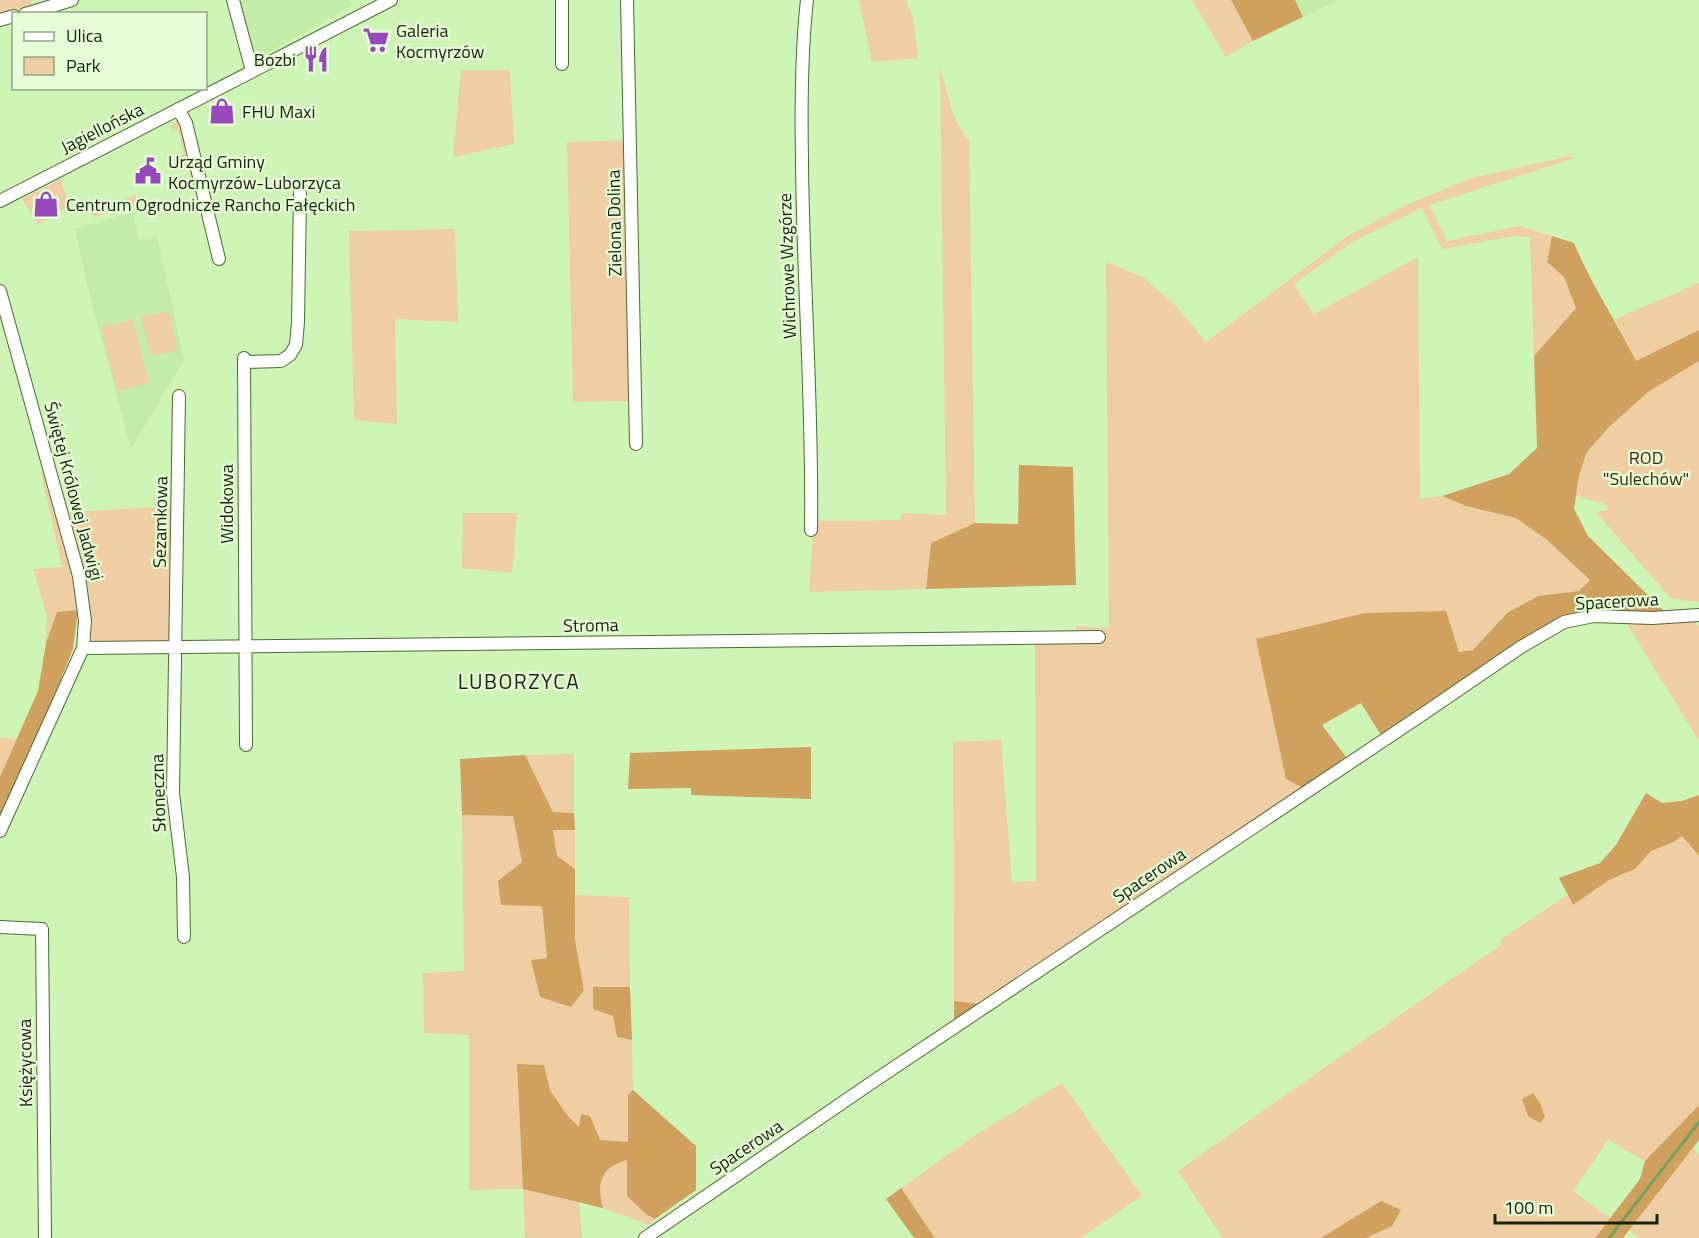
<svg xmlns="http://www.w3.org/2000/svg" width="1699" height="1238" font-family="'Titillium Web',sans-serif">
	<rect width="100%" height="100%" fill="#cff5b6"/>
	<path fill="#c2eca7" d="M239,0H349L352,6L257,59L254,56Z
		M1295,0H1339L1303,17Z
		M133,212L139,240L157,236L184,360L131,449L89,292L75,229Z"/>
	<path fill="#efcea3" d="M0,0H31L32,5L0,15Z
		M859,0H906L913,17L918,58L872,62Z
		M1192,0H1231L1253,41L1226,57Z
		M940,68L954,117L969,141L975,523L931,543L926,589L809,592L814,521L901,520L902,513L946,515Z
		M461,70H510L514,144L453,157Z
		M179,121L199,184L193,185L189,170L181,171L177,156L184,154L178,129L171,130L170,126Z
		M630,140L632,401L573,402L567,142Z
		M1570,156L1575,158L1429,205L1447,241L1520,226L1552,236L1547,262L1564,277L1576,308L1534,356L1530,237L1515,236L1442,249L1422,208L1352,242L1294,284L1314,314L1418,257L1420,499L1442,496L1466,506L1516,518L1547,540L1590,579L1579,591L1538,596L1506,613L1473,650L1459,652L1455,638L1256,639L1303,788L982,1004L954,1001L953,742L1001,740L1012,882L1036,881L1035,636L1076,635V626L1109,628L1106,262L1143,277L1175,305L1206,342L1349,235L1400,208L1468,179Z
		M61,179L69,206L38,224L22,199Z
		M136,195L137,202L134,206L93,217L91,210Z
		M455,229L458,322L395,319L397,424L354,420L349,231Z
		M1699,283V330L1636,361L1615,319Z
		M169,311L178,350L151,356L141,317Z
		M133,319L149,383L117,391L101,328Z
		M1699,361V602L1671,599L1596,512L1606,510L1608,505L1576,496L1579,475L1587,452L1609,427L1648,392Z
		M41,472L46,478L71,566L78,610L57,612L46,643L47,616L33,569L62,567Z
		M174,506L171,642L89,644V592L70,512Z
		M463,513H517L512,573L462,568Z
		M1625,621L1696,622L1699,627V741Z
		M0,737L17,739L0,777Z
		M574,754V813L553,812L525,755Z
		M462,815L513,816L522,862L499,881L501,904L542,906L547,958L531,960L584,990L575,940L576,895L629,897L630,987L593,988L594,1009L613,1016L617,1037L632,1040L633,1090L628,1096V1142L600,1140L579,1127L567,1115L550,1090L544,1065L517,1064L523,1189L579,1202L582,1238H525L523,1189L469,1190V1035L424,1033L423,973L464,971Z
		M553,829L575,830V869L557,856Z
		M1682,835L1699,856V1105L1645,1161L1608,1140L1573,1191L1610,1218L1595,1238H1223L1178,1171L1281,1098L1502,944L1500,940L1567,895L1573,905L1609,880L1635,869L1651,851L1674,842Z
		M1062,1083L1142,1196L1081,1238H935L901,1188L977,1134Z
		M1693,1146L1699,1156V1238H1639L1629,1230Z
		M628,1160L647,1215L655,1219L650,1225L603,1208C595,1182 601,1167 628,1160Z"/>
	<path fill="#d0a05f" d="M1231,0H1295L1303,17L1253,41Z
		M1552,236L1574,243C1591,284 1616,321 1636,361L1699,330V361L1648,392L1609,427L1587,452L1579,475L1574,509L1588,536L1665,612L1565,616L1382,737L1361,703L1322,725L1346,757L1303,788L1286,779L1256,639L1365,613L1446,611L1459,652L1473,650L1507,613L1538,596L1579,591L1590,580L1547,540L1516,518L1466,506L1442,496L1509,474L1537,448L1534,356L1576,308L1564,277L1547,262Z
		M1019,465L1073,467L1076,585L926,589L931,543L975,523L1018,524Z
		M78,610L73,649L38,735L0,814V777L38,691L46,643L57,612Z
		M811,747V799L691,795V788L628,789L630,753Z
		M525,755L553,812L574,813L575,830H553L557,856L575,869V940L584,990L571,1007L540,997L531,960L547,958L542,906L501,905L498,881L522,862L513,816L462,815L460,759Z
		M1646,793L1662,803L1682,801L1699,795V856L1682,836L1674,842L1651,851L1635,869L1609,880L1573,905L1559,878L1600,863L1616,845Z
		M593,987H630L632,1040L617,1037L613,1016L593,1009Z
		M954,1001L982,1004L954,1023Z
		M517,1064L544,1065L550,1090L567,1115L579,1127L581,1114L590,1116L600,1140L628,1142V1095L633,1090L696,1146V1190L655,1219L647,1215L627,1196V1160C601,1167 596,1183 603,1208L523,1189Z
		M1533,1093L1540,1103L1545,1117L1540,1123L1528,1116L1522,1099Z
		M1699,1105V1140L1623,1238H1595L1640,1179L1645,1161Z
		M901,1188L935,1238H914L886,1199Z
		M1381,1201L1401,1210L1392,1226L1366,1238H1321Z"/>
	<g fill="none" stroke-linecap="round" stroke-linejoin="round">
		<path stroke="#789e5e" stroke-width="3" d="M1609,1238L1699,1122"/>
		<g stroke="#4a6a32" stroke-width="14">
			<path id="minor" d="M233,0L252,71
				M562,0V64
				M627,0L636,444
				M807,0C801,53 801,107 802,160C803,283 813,407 811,530
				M25,14L72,0
				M0,20L14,16
				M178,109L186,123L219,259
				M0,201L391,0
				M0,291L79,576L85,621L83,648L0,831
				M244,358L246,745
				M244,362L281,361L290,355L296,345L298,322L300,193
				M179,396L173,793L183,877L184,937
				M83,648L1099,637
				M0,927L42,929L45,1238
				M645,1238L874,1081L1426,712L1521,647L1564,622L1594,616L1652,618L1699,615"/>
		</g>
		<use href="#minor" stroke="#fff" stroke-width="12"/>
	</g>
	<defs>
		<g id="supermarket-bare" transform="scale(2.07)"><path d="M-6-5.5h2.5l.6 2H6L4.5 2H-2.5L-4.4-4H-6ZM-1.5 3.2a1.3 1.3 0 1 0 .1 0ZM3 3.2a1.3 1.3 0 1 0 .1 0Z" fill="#9749bb" stroke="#e6fdd7" stroke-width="2.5" paint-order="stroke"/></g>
		<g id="restaurant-bare" transform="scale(2.07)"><path d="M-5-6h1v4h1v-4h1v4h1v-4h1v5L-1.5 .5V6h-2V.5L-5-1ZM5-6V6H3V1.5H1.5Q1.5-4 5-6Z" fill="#9749bb" stroke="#e6fdd7" stroke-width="2.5" paint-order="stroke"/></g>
		<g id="shop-bare" transform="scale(2.07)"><path d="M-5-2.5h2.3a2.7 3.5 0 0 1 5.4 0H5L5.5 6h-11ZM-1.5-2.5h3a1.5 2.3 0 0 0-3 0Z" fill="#9749bb" stroke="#e6fdd7" stroke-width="2.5" paint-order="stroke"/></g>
		<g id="civic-bare" transform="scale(2.07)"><path d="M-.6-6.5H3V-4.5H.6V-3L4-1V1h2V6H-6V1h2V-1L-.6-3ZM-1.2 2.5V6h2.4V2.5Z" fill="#9749bb" stroke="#e6fdd7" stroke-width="2.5" paint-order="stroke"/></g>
	</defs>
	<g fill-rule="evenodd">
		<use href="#supermarket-bare" x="376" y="40"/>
		<use href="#restaurant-bare" x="316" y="59"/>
		<use href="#shop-bare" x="222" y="111"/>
		<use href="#civic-bare" x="148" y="171"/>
		<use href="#shop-bare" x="46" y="204"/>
	</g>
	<g text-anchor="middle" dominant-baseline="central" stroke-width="4.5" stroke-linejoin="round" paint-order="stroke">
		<g font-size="18" fill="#17240d" stroke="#e6fdd7" text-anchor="start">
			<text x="396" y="30">Galeria<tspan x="396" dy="21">Kocmyrzów</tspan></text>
			<text x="296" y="59" text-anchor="end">Bozbi</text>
			<text x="242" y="111">FHU Maxi</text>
			<text x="168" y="161">Urząd Gminy<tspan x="168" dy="21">Kocmyrzów-Luborzyca</tspan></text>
			<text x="66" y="204">Centrum Ogrodnicze Rancho Fałęckich</text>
		</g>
		<g font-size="18" fill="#17240d" stroke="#e6fdd7">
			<text transform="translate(102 128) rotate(-27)">Jagiellońska</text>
			<text transform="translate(614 223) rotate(-91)">Zielona Dolina</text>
			<text transform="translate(787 266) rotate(-92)">Wichrowe Wzgórze</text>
			<text transform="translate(74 491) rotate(75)">Świętej Królowej Jadwigi</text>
			<text transform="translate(226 504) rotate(-90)">Widokowa</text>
			<text transform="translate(160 522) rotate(-89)">Sezamkowa</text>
			<text transform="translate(1617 601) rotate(-3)">Spacerowa</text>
			<text transform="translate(591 625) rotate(-1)">Stroma</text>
			<text transform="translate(158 793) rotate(-92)">Słoneczna</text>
			<text transform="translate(1149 875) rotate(-34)">Spacerowa</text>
			<text transform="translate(25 1063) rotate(-91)">Księżycowa</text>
			<text transform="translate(746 1147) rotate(-34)">Spacerowa</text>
		</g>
		<g font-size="18" fill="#3e2a0d" stroke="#e6fdd7">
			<text x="1646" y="457">ROD<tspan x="1646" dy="21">"Sulechów"</tspan></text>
		</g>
		<g font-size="21" letter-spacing="1.5" fill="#17240d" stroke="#e6fdd7">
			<text x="519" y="681">LUBORZYCA</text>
		</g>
	</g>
	<rect x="12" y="12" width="195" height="78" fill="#e6fdd7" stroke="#93a686" stroke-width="1.5"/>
	<rect x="24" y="32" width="30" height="9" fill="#ffffff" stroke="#93a686" stroke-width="1.5"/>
	<text x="66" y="42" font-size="18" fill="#17240d">Ulica</text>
	<rect x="24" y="57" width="30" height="18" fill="#efcea3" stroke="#93a686" stroke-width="1.5"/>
	<text x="66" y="72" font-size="18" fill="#17240d">Park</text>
	<path d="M1495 1214v9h162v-9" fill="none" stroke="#17240d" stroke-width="3"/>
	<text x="1504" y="1214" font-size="18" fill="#17240d" stroke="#e6fdd7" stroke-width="4.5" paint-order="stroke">100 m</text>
</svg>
